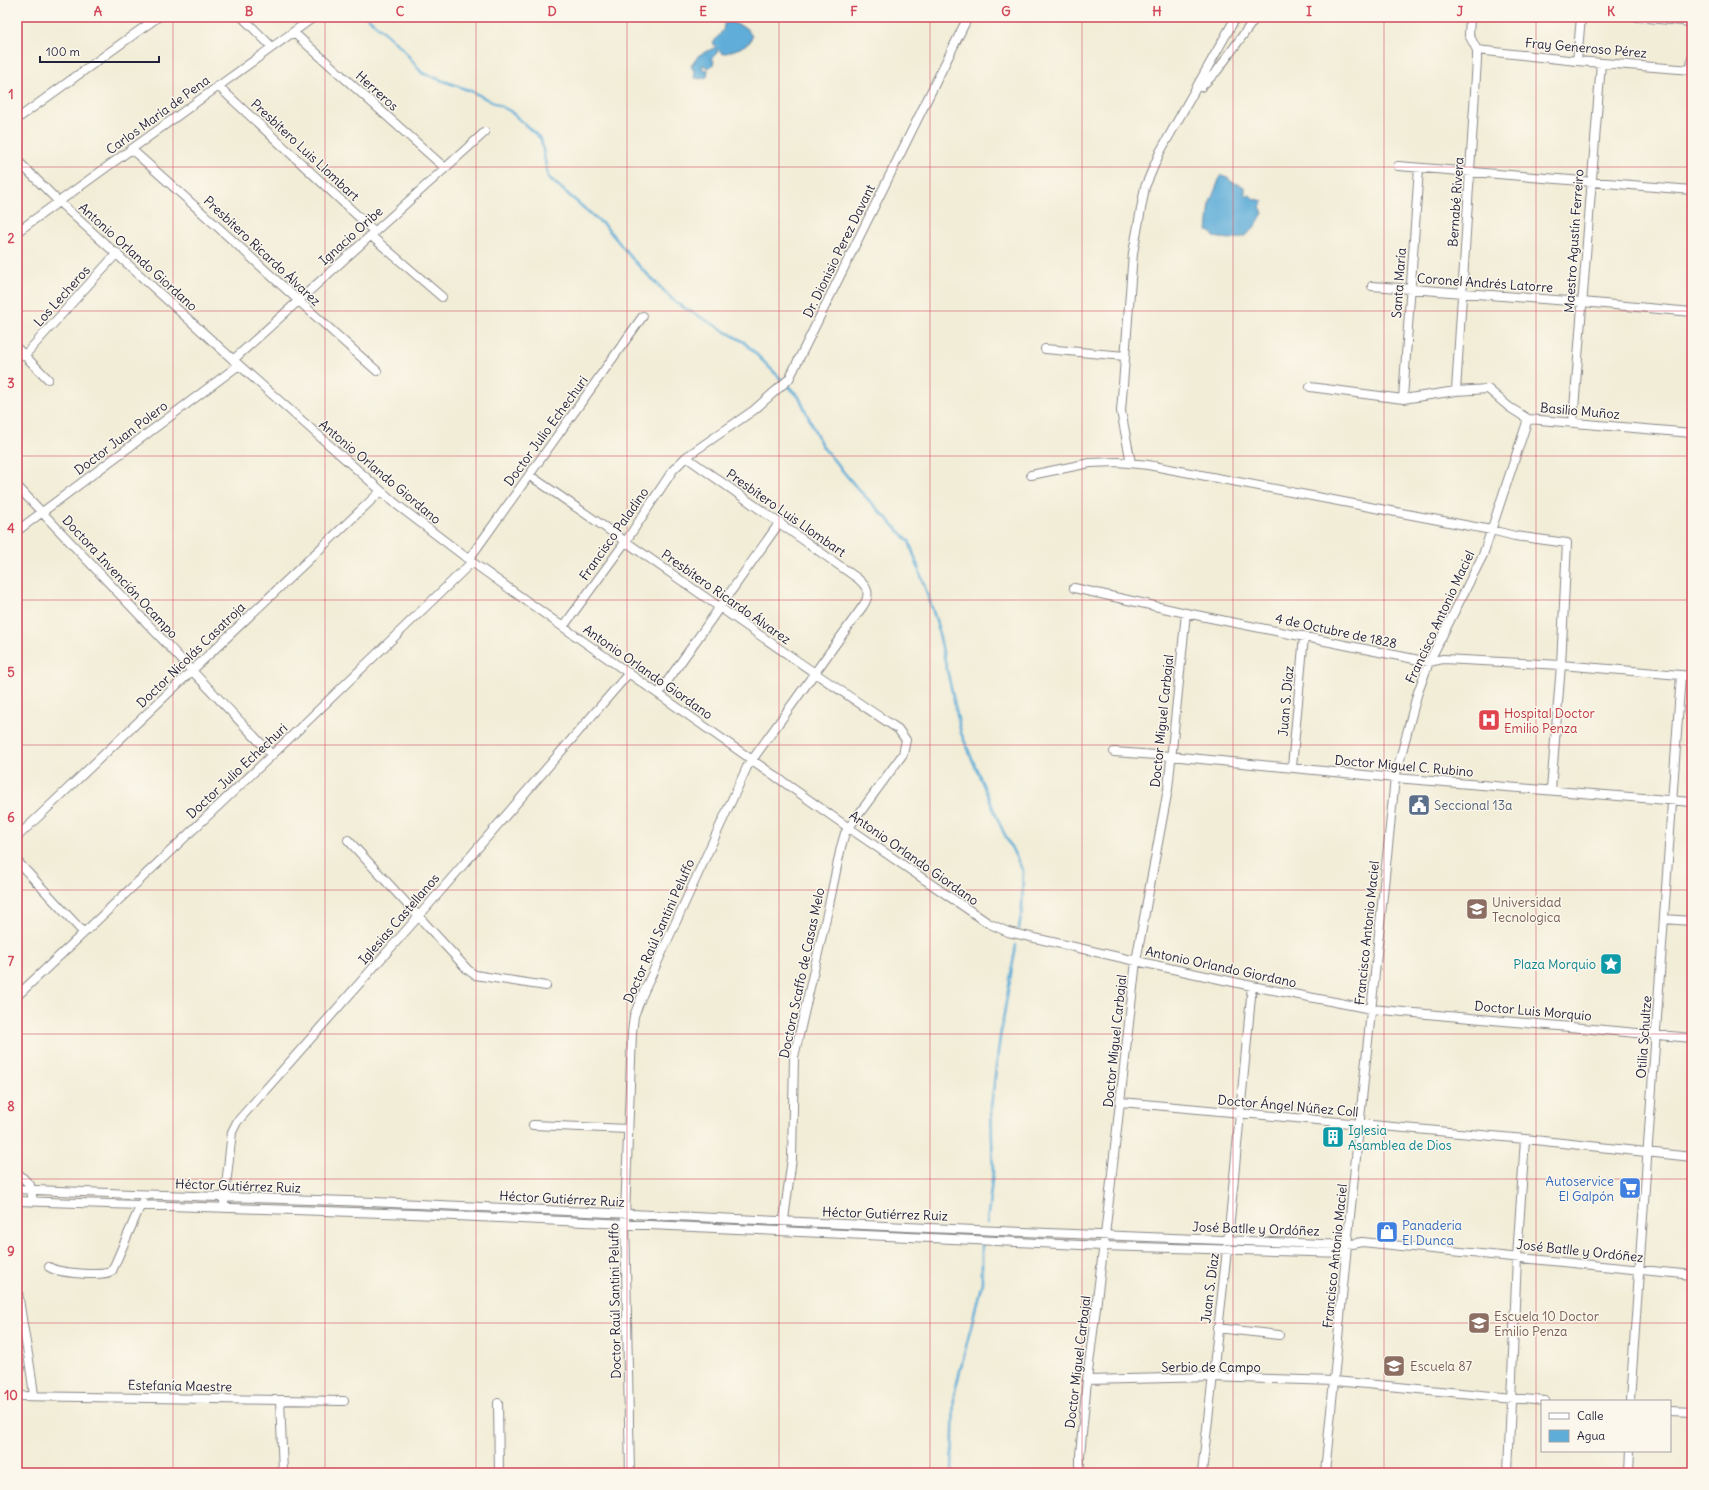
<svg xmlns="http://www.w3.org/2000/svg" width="1709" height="1490" font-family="Delius,sans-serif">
	<rect width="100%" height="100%" fill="#fbf7ec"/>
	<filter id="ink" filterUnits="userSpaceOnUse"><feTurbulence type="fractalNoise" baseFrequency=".025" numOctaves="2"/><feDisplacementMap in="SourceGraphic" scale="8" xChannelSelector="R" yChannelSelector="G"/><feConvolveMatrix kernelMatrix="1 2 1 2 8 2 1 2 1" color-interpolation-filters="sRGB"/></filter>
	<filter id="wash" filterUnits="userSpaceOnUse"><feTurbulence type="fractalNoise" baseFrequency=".012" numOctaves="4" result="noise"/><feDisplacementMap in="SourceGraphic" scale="16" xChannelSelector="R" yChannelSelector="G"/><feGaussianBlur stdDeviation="0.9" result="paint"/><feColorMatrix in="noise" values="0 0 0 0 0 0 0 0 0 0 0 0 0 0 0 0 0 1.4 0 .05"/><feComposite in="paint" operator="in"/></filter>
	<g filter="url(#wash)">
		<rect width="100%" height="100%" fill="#f2edd7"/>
		<path fill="#5eadd8" stroke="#40688a" d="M725,20L746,28L752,36L750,42L740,48L723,54L718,49L717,53L711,59L714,61L713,65L708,68L703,65L702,69L708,70L707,77L700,79L694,78L695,73L691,66L699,55L716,47L713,43L723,30Z
			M1221,175L1228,177L1230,181L1245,187V195H1250L1254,199L1264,201L1260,207L1263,213C1249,238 1243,242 1214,237L1211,232L1207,231L1210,202Z"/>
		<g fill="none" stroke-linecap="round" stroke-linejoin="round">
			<path stroke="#5eadd8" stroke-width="2.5" d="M367,17L402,48L422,73L471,91L510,111L541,139L548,177L606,227L635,262L676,303L744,342L799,397L822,446L857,488L909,541L936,620L961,733L1002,829L1023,871L1022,909L1019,929
				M987,1223L993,1172L991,1107L1000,1037L1016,945
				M952,1473L954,1395L982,1282V1242"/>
		</g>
	</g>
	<g filter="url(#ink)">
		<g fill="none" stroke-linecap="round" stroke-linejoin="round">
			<g stroke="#8a8889" stroke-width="10">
				<path id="minor" d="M242,17L272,47
					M1637,17L1692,22
					M293,32L445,168
					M1477,50L1577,61L1692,70
					M1577,61L1581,17
					M1691,70L1692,58
					M218,86L374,231
					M1201,87L1217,71L1256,17
					M17,119L158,17
					M131,149C214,222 294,298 377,371
					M17,160L59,202L239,365L396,504L472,562L563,627L849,828L988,923L1008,932L1136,961L1252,986L1371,1009L1692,1038
					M1398,166L1692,190
					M17,232L314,17
					M370,235L442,297
					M1372,286L1582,302L1692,312
					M17,348L48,379
					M1045,349L1125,356
					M24,356L117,253
					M233,360L485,132
					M1310,387L1403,399L1456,391L1488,389L1509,407L1528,419L1692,433
					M1456,391L1477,60V50L1469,35L1470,17
					M1403,399L1419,168
					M1573,422L1601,63
					M1131,463L1121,411L1133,253L1145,187L1160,152L1236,17
					M529,475C653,559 773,647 898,729L906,740L903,754L845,833L841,847L829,905L794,1057L792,1158L783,1227
					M1031,475L1090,463L1118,462L1148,465L1491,530L1515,536L1567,543L1561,665L1551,790
					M17,486L272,755
					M17,531L239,365
					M469,559L643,316
					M1074,588L1186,613L1429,662L1443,659L1561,665L1692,676
					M563,627L626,541L673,470L686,457L754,410L789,379L968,17
					M659,693L780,522
					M1114,752L1170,756L1395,778L1692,802
					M1292,767L1304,636
					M17,837L381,491
					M348,840L468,970L475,975L546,986
					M17,861L83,932
					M1664,919L1692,921
					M17,996L272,755L472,562
					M1121,1102L1525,1139L1692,1157
					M533,1125L628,1129
					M17,1172L30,1185L33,1201
					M17,1189C151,1196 284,1198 418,1204C728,1219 1037,1234 1347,1245L1362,1242L1692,1275
					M17,1201L413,1214L1102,1246L1346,1253
					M224,1203L232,1132L237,1122L418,917L629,673
					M49,1267C58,1273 103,1277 112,1271L142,1202
					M17,1283C21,1321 30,1358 34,1396
					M1217,1328L1279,1335
					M1087,1380L1211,1377L1335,1381L1545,1401
					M17,1396L344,1401
					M280,1400L283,1473
					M1630,1401L1681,675
					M498,1403L499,1473
					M1670,1411L1692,1412
					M630,1473L625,1215L632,1033L634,1016L641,998L747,767L863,606C871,594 868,587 857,578L686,457
					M1080,1473V1455L1087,1380L1105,1235L1136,961L1168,789L1186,613
					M1202,1473L1228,1241L1252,986
					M1325,1473L1347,1245L1395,778L1417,695L1429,662L1483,555L1528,419
					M1508,1473L1517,1257L1525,1139
					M1626,1473L1627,1451"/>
			</g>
			<use href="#minor" stroke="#fff" stroke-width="8"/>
		</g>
	</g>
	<path fill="none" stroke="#d1495b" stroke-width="1" stroke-opacity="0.55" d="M173,17V1473M325,17V1473M476,17V1473M627,17V1473M779,17V1473M930,17V1473M1082,17V1473M1233,17V1473M1384,17V1473M1536,17V1473M17,167H1692M17,311H1692M17,456H1692M17,600H1692M17,745H1692M17,890H1692M17,1034H1692M17,1179H1692M17,1323H1692"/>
	<defs>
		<g id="hospital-square" transform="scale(1.15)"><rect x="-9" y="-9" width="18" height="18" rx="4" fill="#e0444e" stroke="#fbf7ec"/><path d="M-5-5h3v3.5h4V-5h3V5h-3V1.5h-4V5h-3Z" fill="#fff"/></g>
		<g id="civic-square" transform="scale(1.15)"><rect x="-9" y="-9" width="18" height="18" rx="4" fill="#5c6f8a" stroke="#fbf7ec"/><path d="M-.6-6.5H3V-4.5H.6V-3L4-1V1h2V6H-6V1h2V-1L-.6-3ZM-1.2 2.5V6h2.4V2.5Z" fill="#fff"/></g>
		<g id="university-square" transform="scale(1.15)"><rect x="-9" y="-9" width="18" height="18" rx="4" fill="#8d6e63" stroke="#fbf7ec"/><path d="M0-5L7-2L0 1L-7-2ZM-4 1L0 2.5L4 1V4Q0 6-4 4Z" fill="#fff"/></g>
		<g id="sight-square" transform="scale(1.15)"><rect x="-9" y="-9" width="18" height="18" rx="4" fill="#0f9aa8" stroke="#fbf7ec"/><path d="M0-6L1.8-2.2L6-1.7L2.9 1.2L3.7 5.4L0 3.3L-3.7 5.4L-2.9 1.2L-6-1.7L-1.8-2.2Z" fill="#fff"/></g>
		<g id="building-square" transform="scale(1.15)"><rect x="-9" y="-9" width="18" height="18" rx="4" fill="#0f9aa8" stroke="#fbf7ec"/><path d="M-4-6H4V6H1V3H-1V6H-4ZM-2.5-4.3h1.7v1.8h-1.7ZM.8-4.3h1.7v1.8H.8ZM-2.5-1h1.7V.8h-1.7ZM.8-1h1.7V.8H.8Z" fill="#fff"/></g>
		<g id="supermarket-square" transform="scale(1.15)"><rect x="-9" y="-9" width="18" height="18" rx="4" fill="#3f7fe0" stroke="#fbf7ec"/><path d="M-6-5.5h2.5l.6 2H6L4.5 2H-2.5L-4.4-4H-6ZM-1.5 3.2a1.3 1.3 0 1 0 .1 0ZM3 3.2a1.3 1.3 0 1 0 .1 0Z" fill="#fff"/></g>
		<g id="shop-square" transform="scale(1.15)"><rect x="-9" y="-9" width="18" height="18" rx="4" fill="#3f7fe0" stroke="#fbf7ec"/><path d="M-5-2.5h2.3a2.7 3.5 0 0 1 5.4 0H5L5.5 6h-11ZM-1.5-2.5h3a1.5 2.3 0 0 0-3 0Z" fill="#fff"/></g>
		<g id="school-square" transform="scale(1.15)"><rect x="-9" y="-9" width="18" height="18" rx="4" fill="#8d6e63" stroke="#fbf7ec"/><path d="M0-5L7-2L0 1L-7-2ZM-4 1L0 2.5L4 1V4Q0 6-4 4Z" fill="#fff"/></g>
	</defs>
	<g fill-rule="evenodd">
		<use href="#hospital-square" x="1489" y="720"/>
		<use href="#civic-square" x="1419" y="805"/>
		<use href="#university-square" x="1477" y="909"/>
		<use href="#sight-square" x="1611" y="964"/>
		<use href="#building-square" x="1333" y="1137"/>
		<use href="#supermarket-square" x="1630" y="1188"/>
		<use href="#shop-square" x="1387" y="1232"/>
		<use href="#school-square" x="1479" y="1323"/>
		<use href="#school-square" x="1394" y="1366"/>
	</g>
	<g text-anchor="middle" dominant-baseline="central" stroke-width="3" stroke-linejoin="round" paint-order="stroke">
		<g font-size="13" fill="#22223b" stroke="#fbf7ec">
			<text transform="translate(1586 48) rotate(5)">Fray Generoso Pérez</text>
			<text transform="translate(377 91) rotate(42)">Herreros</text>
			<text transform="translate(158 115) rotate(-36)">Carlos María de Pena</text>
			<text transform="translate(305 150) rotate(43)">Presbítero Luis Llombart</text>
			<text transform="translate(1456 202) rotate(-86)">Bernabé Rivera</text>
			<text transform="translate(351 236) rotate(-42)">Ignacio Oribe</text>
			<text transform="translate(1574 241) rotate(-86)">Maestro Agustín Ferreiro</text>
			<text transform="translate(262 251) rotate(43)">Presbítero Ricardo Álvarez</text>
			<text transform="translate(839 251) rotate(-64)">Dr. Dionisio Perez Davant</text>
			<text transform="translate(138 257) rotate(42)">Antonio Orlando Giordano</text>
			<text transform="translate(1399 283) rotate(-86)">Santa María</text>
			<text transform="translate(1485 283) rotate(4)">Coronel Andrés Latorre</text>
			<text transform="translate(62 296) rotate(-48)">Los Lecheros</text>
			<text transform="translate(1580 411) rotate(5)">Basilio Muñoz</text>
			<text transform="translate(546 431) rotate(-54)">Doctor Julio Echechuri</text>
			<text transform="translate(121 438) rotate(-37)">Doctor Juan Polero</text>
			<text transform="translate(380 472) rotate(40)">Antonio Orlando Giordano</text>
			<text transform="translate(786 513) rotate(35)">Presbítero Luis Llombart</text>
			<text transform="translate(614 534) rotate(-55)">Francisco Paladino</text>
			<text transform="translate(120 577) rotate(47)">Doctora Invención Ocampo</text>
			<text transform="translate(726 597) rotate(35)">Presbítero Ricardo Álvarez</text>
			<text transform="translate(1440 617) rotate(-65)">Francisco Antonio Maciel</text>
			<text transform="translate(1336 631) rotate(12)">4 de Octubre de 1828</text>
			<text transform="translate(191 655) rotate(-44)">Doctor Nicolás Casatroja</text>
			<text transform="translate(648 672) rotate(35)">Antonio Orlando Giordano</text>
			<text transform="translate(1286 701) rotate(-85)">Juan S. Díaz</text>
			<text transform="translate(1162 721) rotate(-84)">Doctor Miguel Carbajal</text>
			<text transform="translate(1404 766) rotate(5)">Doctor Miguel C. Rubino</text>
			<text transform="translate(237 771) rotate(-43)">Doctor Julio Echechuri</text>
			<text transform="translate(914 858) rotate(35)">Antonio Orlando Giordano</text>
			<text transform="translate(399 919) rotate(-49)">Iglesias Castellanos</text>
			<text transform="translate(659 931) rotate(-66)">Doctor Raúl Santini Peluffo</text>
			<text transform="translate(1367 933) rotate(-84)">Francisco Antonio Maciel</text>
			<text transform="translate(1221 967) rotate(12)">Antonio Orlando Giordano</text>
			<text transform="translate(802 973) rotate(-78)">Doctora Scaffo de Casas Melo</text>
			<text transform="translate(1533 1011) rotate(5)">Doctor Luis Morquio</text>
			<text transform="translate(1644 1037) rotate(-86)">Otilia Schultze</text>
			<text transform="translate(1115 1041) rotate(-84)">Doctor Miguel Carbajal</text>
			<text transform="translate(1288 1106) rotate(5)">Doctor Ángel Núñez Coll</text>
			<text transform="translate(238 1186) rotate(2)">Héctor Gutiérrez Ruiz</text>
			<text transform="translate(562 1199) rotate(3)">Héctor Gutiérrez Ruiz</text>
			<text transform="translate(885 1214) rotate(2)">Héctor Gutiérrez Ruiz</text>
			<text transform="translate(1256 1229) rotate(2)">José Batlle y Ordóñez</text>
			<text transform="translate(1580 1251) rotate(6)">José Batlle y Ordóñez</text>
			<text transform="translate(1335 1256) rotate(-84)">Francisco Antonio Maciel</text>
			<text transform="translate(1210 1288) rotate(-83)">Juan S. Díaz</text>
			<text transform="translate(615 1301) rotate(-91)">Doctor Raúl Santini Peluffo</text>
			<text transform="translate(1078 1362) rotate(-83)">Doctor Miguel Carbajal</text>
			<text x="1211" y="1367">Serbio de Campo</text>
			<text transform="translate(180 1386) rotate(1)">Estefanía Maestre</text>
		</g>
		<g font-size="13" fill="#be3a42" stroke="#fbf7ec" text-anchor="start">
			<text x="1504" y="713">Hospital Doctor<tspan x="1504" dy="15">Emilio Penza</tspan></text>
		</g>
		<g font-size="13" fill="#4e5e75" stroke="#fbf7ec" text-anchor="start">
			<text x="1434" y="805">Seccional 13a</text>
		</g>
		<g font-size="13" fill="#785e54" stroke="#fbf7ec" text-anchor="start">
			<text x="1492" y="902">Universidad<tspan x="1492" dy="15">Tecnologica</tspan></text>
			<text x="1494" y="1316">Escuela 10 Doctor<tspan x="1494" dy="15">Emilio Penza</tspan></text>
			<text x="1410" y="1366">Escuela 87</text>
		</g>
		<g font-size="13" fill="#0d838f" stroke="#fbf7ec" text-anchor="end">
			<text x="1596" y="964">Plaza Morquio</text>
			<text x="1348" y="1130" text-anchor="start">Iglesia<tspan x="1348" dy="15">Asamblea de Dios</tspan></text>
		</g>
		<g font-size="13" fill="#366cbe" stroke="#fbf7ec" text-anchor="end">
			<text x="1614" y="1181">Autoservice<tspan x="1614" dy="15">El Galpón</tspan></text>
			<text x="1402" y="1225" text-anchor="start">Panaderia<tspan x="1402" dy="15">El Dunca</tspan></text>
		</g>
	</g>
	<rect width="1709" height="1490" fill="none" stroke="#fbf7ec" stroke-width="44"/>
	<rect x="1541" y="1400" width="130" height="52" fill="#fbf7ec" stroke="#a4a2a5"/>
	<rect x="1549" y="1413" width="20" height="6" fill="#ffffff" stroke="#a4a2a5"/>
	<text x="1577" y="1420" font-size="12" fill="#22223b">Calle</text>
	<rect x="1549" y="1430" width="20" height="12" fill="#5eadd8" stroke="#a4a2a5"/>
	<text x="1577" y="1440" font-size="12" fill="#22223b">Agua</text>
	<path d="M40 56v6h119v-6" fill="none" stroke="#22223b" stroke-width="2"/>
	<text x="46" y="56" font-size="12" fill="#22223b" stroke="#fbf7ec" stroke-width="3" paint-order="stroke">100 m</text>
	<rect x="22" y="22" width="1665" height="1446" fill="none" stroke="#d1495b" stroke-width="1.5"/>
	<g font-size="13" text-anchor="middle" font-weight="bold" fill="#d1495b">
		<text x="98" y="16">A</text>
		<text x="249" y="16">B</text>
		<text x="400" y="16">C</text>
		<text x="552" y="16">D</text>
		<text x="703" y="16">E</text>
		<text x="854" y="16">F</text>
		<text x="1006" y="16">G</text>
		<text x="1157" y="16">H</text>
		<text x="1309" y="16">I</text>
		<text x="1460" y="16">J</text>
		<text x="1611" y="16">K</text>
		<text x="11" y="99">1</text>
		<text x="11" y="243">2</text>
		<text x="11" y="388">3</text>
		<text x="11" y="533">4</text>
		<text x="11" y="677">5</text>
		<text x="11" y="822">6</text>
		<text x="11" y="966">7</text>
		<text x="11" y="1111">8</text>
		<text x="11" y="1256">9</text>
		<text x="11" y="1400">10</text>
	</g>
</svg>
